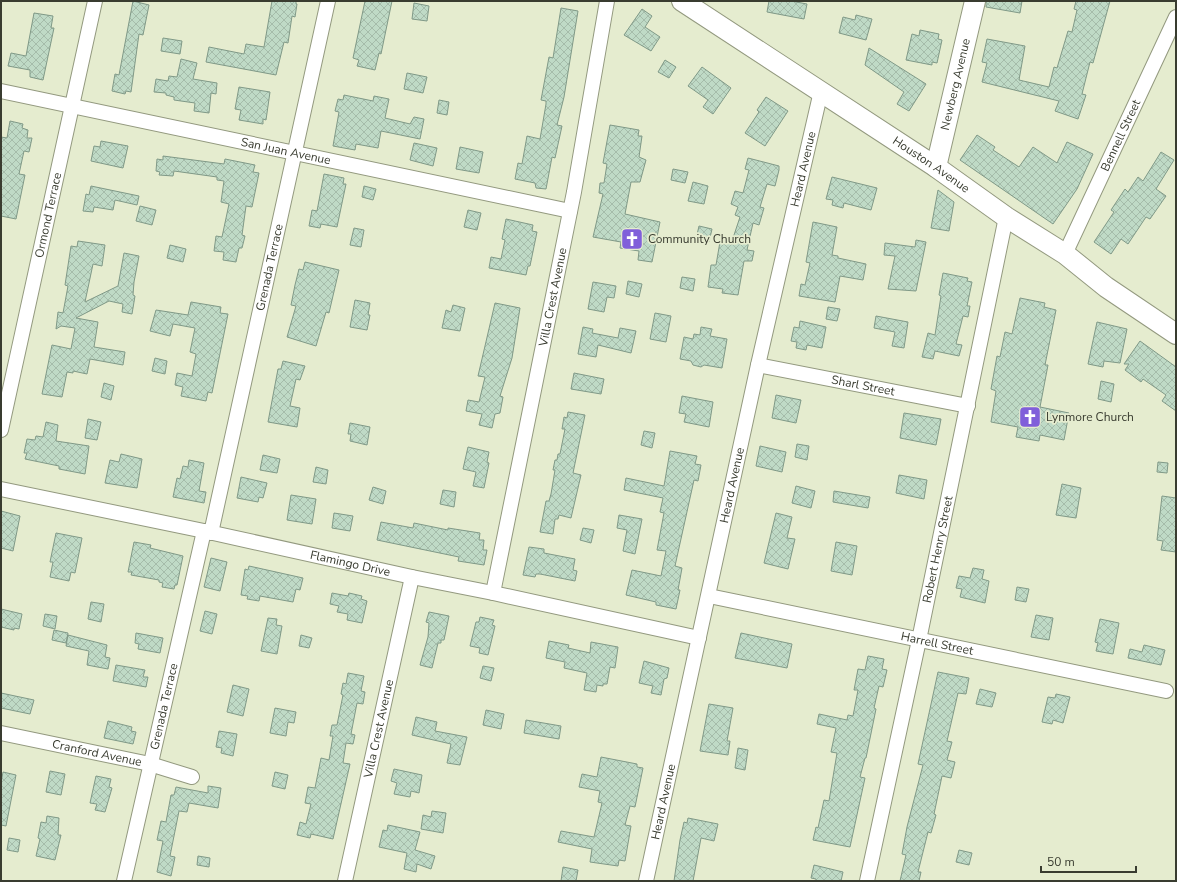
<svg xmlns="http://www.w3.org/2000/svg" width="1177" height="882" font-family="'Nunito Sans',sans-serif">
	<defs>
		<pattern id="building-cross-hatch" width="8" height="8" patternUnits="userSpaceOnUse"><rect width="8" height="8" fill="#bfdac6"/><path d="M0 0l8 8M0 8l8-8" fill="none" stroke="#a5bcaa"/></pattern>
	</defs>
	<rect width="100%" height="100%" fill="#e5eccf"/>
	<path fill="url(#building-cross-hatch)" stroke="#809987" d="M133,1L149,5L143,35L139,34L131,92L126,91L125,94L112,91L115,74L119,75Z
		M272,1H296V4H297L295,17L292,16L288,43L284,42L276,75L206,62L209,47L244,54L246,44L264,47Z
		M365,1H392L381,54L379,53L375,70L357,66L359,60L353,58Z
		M769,1H791L807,4L804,19L767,12Z
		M986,1H1022L1020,13L986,7Z
		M1076,1H1110L1093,63L1090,62L1082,94L1086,95L1078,119L1055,111L1059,101L982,82L987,63L982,62L987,39L1025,46L1019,80L1049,87L1054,67L1057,68L1068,31L1072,32L1077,10L1074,9Z
		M414,3L429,6L427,21L412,19Z
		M561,8L578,11L564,97L557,125L562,126L555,158L552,157L546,189L536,188L535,183L515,179L518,163L522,164L527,136L540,139L546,104V101L541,100L549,57L553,58Z
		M642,9L652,16L645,27L660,37L651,51L624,35Z
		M34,13L53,16L51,28H54L43,80L30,77V70L8,66L11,53L26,56Z
		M856,15L872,19L866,40L839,33L843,17L855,20Z
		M920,30L939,34L938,39L942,40L937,63L932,62V65L906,60L912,34L919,36Z
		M163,38L182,41L180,54L161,51Z
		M869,48L926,84L909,111L897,104L904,92L865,65Z
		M181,59L197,63L193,79L217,83L216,94L211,93L209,113L194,111L195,103L174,100V97L166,95V93L154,92L156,79L168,81L169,76L177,77Z
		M665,60L676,67L669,78L658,72Z
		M702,67L731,88L713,114L703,107L708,100L688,86Z
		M407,73L427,77L423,93L404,89Z
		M239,87L270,92L266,120L263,119V124L239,120L241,110L235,109Z
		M344,95L373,101L374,96L389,99L385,118L410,124L414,117L424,119L420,139L381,131L378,148L356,144L355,150L333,146L339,112L335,111L338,99L343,100Z
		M766,97L788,111L765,146L745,133L759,112L757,110Z
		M439,100L449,102L447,115L437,113Z
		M10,121L23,124L22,128L28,130L27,138H32L29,152L24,151L19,174L25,175L16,219L1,216V137L7,138Z
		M610,125L639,130L638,136H642L639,157L646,160L640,182H631L625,214L660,222L652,262L638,260L639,251L620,248L621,242L593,237L603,194L599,193L600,183H604L607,164L603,163Z
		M977,135L995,147L993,150L1019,167L1033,147L1057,163L1067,142L1093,154L1077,189L1053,224L960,160Z
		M101,141L128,146L123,168L91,161L94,146L100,147Z
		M414,143L437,148L433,166L410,160Z
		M460,147L483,152L479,173L456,169Z
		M1161,152L1174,160L1156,189L1166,196L1150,219L1146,217L1128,244L1121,239L1111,254L1094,242L1114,212L1111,210L1125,189L1128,192L1138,177L1143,181Z
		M163,156L224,164L225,159L255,165L253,172L259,173L252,207L246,206L242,235L245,236L242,248H239L236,262L223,260L224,252L214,251L216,236L222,237L229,204L221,202L224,181L217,180V177L174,171L173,176L159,175L160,172L156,171L157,159L163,160Z
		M748,158L779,166V170L775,186L767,184L760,207L764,208L759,225L753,223L747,250L754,251L752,261H744L738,295L722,293L723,289L708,287L711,265H716L721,236L733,238L740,217L735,215L738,207L731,204L735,191L743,193L749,170L745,169Z
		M673,169L688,172L685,183L671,180Z
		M324,174L344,178L343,184H346L337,227L321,224L320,228L309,226L312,210L317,211Z
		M832,177L877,188L871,210L844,203L843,208L832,205L833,200L826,199Z
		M693,182L708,186L704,204L688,201Z
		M91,186L139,196L137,205L115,200L113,210L94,207L93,212L83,211L86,194L89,195Z
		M364,186L376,189L373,200L362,197Z
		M938,190L954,202L949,231L931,228Z
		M140,206L156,210L152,225L136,221Z
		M468,210L481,213L477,230L464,227Z
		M506,219L533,225L532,231L537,232L530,266H528L526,275L489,268L491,257L501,259L505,240L502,239Z
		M813,222L837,227L832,255L838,256V258L866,264L863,280L840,276L835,302L799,296L801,284L805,285L810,263L806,262Z
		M699,226L712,229L709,242L696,239Z
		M354,228L364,230L361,247L350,245Z
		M916,240L926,242L916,291L888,289L895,256L884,255L885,243L915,247Z
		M78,241L105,245L102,266L93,264L85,302L118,286L124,253L139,256L134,282L133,295L135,296L132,314L122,312L123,304L109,301L76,318L98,322L94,347L125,352L123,365L90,359L87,374L73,371V373L67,372L62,397L42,394L52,345L71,349L75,328L61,326L56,329L58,312L63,313L68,286L65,285L71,246L77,247Z
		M170,245L186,249L183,262L167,258Z
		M305,262L339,270L329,313L326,312L316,346L287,337L296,306L291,305L295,285L299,269L303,270Z
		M943,273L968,278L967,281L972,282L967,306H970L968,317L963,316L956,344L962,345L959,356L935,351L933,359L922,357L928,333L935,335L941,296L939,295Z
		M682,277L695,279L693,291L680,288Z
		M628,281L642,284L639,297L626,294Z
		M593,282L616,286L614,298L607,297L604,312L588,309Z
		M1020,298L1045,303L1044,307L1056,310L1045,365H1048L1040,407L1069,413L1064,440L1040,435L1039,441L1016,437L1018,427L991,422L996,391L991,389L997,356L1000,357L1005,332L1012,334Z
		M355,300L370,303L368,315H370L367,330L350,327Z
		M191,302L221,307L220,313L228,314L212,393L208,392L206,401L181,396L183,387L175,385L177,373L192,376L196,354L190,352L195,328L173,324L170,336L150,331L156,310L188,315Z
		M495,303L520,308L512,358L500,396L503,397L500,413L495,414L492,428L479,425L482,414L466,411L468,400L479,402L485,377L478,376Z
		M453,305L465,308L460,331L442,328L446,310L451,312Z
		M828,307L840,309L837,321L826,319Z
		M655,313L671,316L666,342L650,339Z
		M876,316L908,322L904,348L892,346L895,332L874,328Z
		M800,321L826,327L822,348L807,345L806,350L796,348L797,342L791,341L794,327L799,328Z
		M1097,322L1127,329L1120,363L1104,361L1103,367L1088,364Z
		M583,327L593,329L592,333L618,338L620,328L636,331L631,353L598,345L596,357L578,354Z
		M701,327L712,329L710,336L727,339L722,368L704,365L701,367L693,365L691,361L680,359L684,337L693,339L694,334L700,335Z
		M1140,341L1176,367V411L1162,401L1166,395L1143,379L1141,382L1125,370L1129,364H1124Z
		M155,358L167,361L165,374L152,371Z
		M283,361L305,366L300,380L296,379L290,406L300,408L297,427L268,422L278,369H281Z
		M574,373L604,379L601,394L571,389Z
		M1101,381L1114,384L1111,402L1098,399Z
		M104,383L114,386L111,400L101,397Z
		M776,395L801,400L796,423L772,418Z
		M682,396L713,402L709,427L684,422L686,414L679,413Z
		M568,412L585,415L573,473L581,475L571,518L559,515L558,519H555L553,534L540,532L546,501H549L551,494L555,470H553L555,460H557L558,454H560L565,429H562L564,417L567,418Z
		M904,413L941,419L936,445L900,438Z
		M88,419L101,422L97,440L85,438Z
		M46,422L58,425L56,441L89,446L85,474L59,469V466L25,459L27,453H24L27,439L35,440L36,436L43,437Z
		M350,423L370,427L367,445L350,441L351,434H348Z
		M644,431L655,433L652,448L641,445Z
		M797,444L809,446L807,460L795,457Z
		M760,446L786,452L782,472L756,466Z
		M468,447L489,452L487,462L489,463L484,488L473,486L476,472L463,469Z
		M670,451L697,456L695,464L701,465L698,481L694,480L675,566L682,568L678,590H680L676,609L656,605V602L626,595L632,570L661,576L666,551L657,550L664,513L660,512L663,498L624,490L626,478L664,486Z
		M121,454L142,459L137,488L105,483L110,460L119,462Z
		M263,455L280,459L277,473L260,470Z
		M189,460L204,463L199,491L206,492L204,503L173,497L177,478L180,479L183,466L188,467Z
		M1158,462L1168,463L1167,473L1157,472Z
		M316,467L328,470L326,484L313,482Z
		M899,475L927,480L924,499L896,493Z
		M241,477L267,483L263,498L259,497L258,502L237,498Z
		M1062,484L1081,488L1076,518L1056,515Z
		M796,486L815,491L811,508L792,503Z
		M373,487L386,491L383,504L369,500Z
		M443,490L456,492L454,507L440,504Z
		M834,491L870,497L868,508L833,502Z
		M291,495L316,499L312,524L287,520Z
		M1162,496L1176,498V552L1161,550L1163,541L1157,540Z
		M1,511L20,516L13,551L1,548Z
		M334,513L353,516L350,531L332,528Z
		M776,513L792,517L787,538L795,539L788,569L764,563Z
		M619,515L642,519L635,554L623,551L627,530L617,528Z
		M381,522L413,528L414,523L448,530V528L480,533L479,540H484L483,550H487L484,565L458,561L459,557L377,540Z
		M583,528L594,530L591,543L580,540Z
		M56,533L82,538L75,573L71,572L69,581L50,577L53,562H50Z
		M134,542L151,545L150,548L183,556L177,585H175L174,589L162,587L163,583L159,582V580L131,575L132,572H128Z
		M836,542L857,546L852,575L831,571Z
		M529,547L544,549V553L575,559L573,570L577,571L575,581L540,574H536L535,577L523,575Z
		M211,558L227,562L220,591L204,587Z
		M249,566L303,578L300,590L296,589L293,602L260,596L259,601L247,599L248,596L241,595L245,569L248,570Z
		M973,568L984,570L982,579L989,581L985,603L960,597L962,589L956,588L959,576L970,578Z
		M1017,587L1029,589L1026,602L1015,600Z
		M332,593L348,596L349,593L362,596L361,599L367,601L362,623L347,620L348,614L337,612L339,606L330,604Z
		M91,602L104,604L101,622L88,619Z
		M1,609L22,614L19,629L14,628V630L1,627Z
		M205,611L217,614L212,634L200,631Z
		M429,612L449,616L444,640H441V643H438L432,668L420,665L428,637L429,623L426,622Z
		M45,614L57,616L55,629L43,626Z
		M1036,615L1053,618L1049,640L1031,637Z
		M480,617L494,620L492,625L495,626L488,655L479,653L480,648L470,646L476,622H479Z
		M268,618L277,619L276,625L282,626L277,654L261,651Z
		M1100,619L1119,623L1113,654L1096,651L1098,643L1095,642Z
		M54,630L68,633L66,643L52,640Z
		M136,633L163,638L160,653L138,649L139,644L135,643Z
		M741,633L792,644L787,668L735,658Z
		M68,635L107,645L105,657L110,658L108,669L87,665L89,651L66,646Z
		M301,635L312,638L309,648L299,646Z
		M549,641L569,645L568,648L590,653L591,642L618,647L615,668L610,667L607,684H603V686L597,685L596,692L584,690L587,673L564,668L565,662L546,658Z
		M1144,645L1165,650L1161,665L1128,658L1130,649L1142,652Z
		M868,656L884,659L882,669L887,670L883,687L879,686L874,708L876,709L866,758H865L860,777L865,778L850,847L813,840L816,827L818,828L824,800L829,801L837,753L831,752L836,728L817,724L819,714L847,720L848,715L853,716L858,690H854L858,669L865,670Z
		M644,661L669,668L667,678L664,679L661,695L651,693L653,686L639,683Z
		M116,665L145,670L143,677H148L146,687L113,681Z
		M483,666L494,668L491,681L480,678Z
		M938,672L969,678L966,694L958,693L947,741L952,742L947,760L955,762L951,778L942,776L934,814L936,815L931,833L928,832L918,872H921L919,881H900L906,855L902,854L907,827L923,765L918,764Z
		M348,673L364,676L361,691L365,692L363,704L357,703L351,734L355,735L353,744L346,743L343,763L350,764L333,839L311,834L310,838L297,835L300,822L306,824L311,804L305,803L308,787L315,788L321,758L329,760L333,736H330L332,725H337L343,695L341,694L343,683L346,684Z
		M233,685L249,689L243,716L227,712Z
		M980,689L996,693L992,707L976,704Z
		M1,693L34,700L30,714L1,708Z
		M1056,694L1070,697L1063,723L1053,720L1052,724L1042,722L1048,697L1055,698Z
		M709,704L733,708L727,741H730L728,755L700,751Z
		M275,708L296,712L294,723L288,722L286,736L270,733Z
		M486,710L504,714L501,729L483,725Z
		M416,717L437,722L435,731L467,737L460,765L447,763L451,744L412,735Z
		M526,720L561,726L559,739L524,733Z
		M108,721L132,727L131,731L136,732L133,744L104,738Z
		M219,731L237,734L233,756L221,753L222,748L216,747Z
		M738,748L748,750L745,770L735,768Z
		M601,757L637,764V767L643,768L635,807L630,806L625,825L631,826L625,861L619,860L618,866L590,862L592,849L558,842L561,831L594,837L602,803L598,802L600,791L579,787L582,774L597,777Z
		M394,769L422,775L419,793L411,791L410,797L394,794L397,783L391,781Z
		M50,771L65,774L61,795L46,792Z
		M3,772L16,775L6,826L1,825V783Z
		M275,772L288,775L285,789L272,786Z
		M96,776L111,779L109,787L112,788L105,812L95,810L97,804L90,803Z
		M208,786L221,788L218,808L189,803L187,812L179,811L170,856L175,857L171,876L157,872L163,841L157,840L161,821L166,822L171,795H174L176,787L208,793Z
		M432,811L446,813L443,833L421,829L423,815L431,817Z
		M47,816L59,818L58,835H61L55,860L36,856L40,839L38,838L41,822L46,823Z
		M688,818L718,824L714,841L701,838L693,881H674L680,840L684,822L687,823Z
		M388,825L420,832L415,850L435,856L431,869L417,864L416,872L404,869L407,853L379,847L383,830L387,831Z
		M9,838L20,840L18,852L7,850Z
		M959,850L972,853L969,865L956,862Z
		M198,856L210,858L209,867L197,865Z
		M814,865L843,872L841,881H816V879L811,878Z
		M563,867L578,870L576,881H561Z"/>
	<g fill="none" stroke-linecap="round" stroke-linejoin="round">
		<g stroke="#93997f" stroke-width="16">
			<g id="street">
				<path id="s1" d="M1,91L570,211"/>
				<path id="s2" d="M1065,254L1176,17"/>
				<path id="s3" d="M758,365L968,406"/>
				<path id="s4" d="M1,430L95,1"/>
				<path id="s5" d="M1,489L204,531L412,577L493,593L699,638"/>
				<path id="s6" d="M211,533L328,1"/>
				<path id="s7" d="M493,593L574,192L607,1"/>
				<path id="s8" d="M709,596L1166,691"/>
				<path id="s9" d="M1,733L150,764L192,777"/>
				<path id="s10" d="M124,881L204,531"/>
				<path id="s11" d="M345,881L412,577"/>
				<path id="s12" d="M646,881L758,365L821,91"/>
				<path id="s13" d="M867,881L919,640L1006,217"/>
			</g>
		</g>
		<g stroke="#93997f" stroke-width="22">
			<g id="secondary">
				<path id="s14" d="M682,1L936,167L1006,217L1065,254L1106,287L1176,334"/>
				<path id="s15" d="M936,167L975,1"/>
			</g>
		</g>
		<use href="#street" stroke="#fff" stroke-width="14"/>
		<use href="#secondary" stroke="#fff" stroke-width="20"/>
	</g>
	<defs>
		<g id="church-square" transform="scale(1.15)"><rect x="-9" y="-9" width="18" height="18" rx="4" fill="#805fda" stroke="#e5eccf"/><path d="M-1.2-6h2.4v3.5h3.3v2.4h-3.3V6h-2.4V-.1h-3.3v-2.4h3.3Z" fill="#fff"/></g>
	</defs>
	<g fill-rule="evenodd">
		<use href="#church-square" x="632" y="239"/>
		<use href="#church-square" x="1030" y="417"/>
	</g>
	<g text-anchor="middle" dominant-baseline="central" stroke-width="3.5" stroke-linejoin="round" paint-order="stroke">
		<g font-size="12" fill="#393c30" stroke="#e5eccf">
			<text stroke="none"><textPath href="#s15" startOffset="85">Newberg Avenue</textPath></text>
			<text stroke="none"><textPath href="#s2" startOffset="131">Bennell Street</textPath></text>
			<text stroke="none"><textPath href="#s1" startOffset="291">San Juan Avenue</textPath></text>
			<text stroke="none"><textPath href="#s14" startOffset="298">Houston Avenue</textPath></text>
			<text stroke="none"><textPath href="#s12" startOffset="729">Heard Avenue</textPath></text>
			<text stroke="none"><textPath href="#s4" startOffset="220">Ormond Terrace</textPath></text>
			<text stroke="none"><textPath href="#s6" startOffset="272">Grenada Terrace</textPath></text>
			<text stroke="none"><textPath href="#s7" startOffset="302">Villa Crest Avenue</textPath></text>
			<text stroke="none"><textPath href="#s3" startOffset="107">Sharl Street</textPath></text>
			<text stroke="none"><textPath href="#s12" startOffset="405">Heard Avenue</textPath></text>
			<text stroke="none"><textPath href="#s13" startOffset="339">Robert Henry Street</textPath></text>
			<text stroke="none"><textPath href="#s5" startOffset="357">Flamingo Drive</textPath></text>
			<text stroke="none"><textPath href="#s8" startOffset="233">Harrell Street</textPath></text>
			<text stroke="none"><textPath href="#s10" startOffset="179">Grenada Terrace</textPath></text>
			<text stroke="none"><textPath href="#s11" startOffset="156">Villa Crest Avenue</textPath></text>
			<text stroke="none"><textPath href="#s9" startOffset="98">Cranford Avenue</textPath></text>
			<text stroke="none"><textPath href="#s12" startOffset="81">Heard Avenue</textPath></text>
		</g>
		<g font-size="12" fill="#393c30" stroke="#e5eccf" text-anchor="start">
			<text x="648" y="239">Community Church</text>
			<text x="1046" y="417">Lynmore Church</text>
		</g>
	</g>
	<rect width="1177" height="882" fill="none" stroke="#393c30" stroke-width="4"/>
	<path d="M1041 866v6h95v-6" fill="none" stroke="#393c30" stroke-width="2"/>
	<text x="1047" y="866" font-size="12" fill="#393c30" stroke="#e5eccf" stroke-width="3" paint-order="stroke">50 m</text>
</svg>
